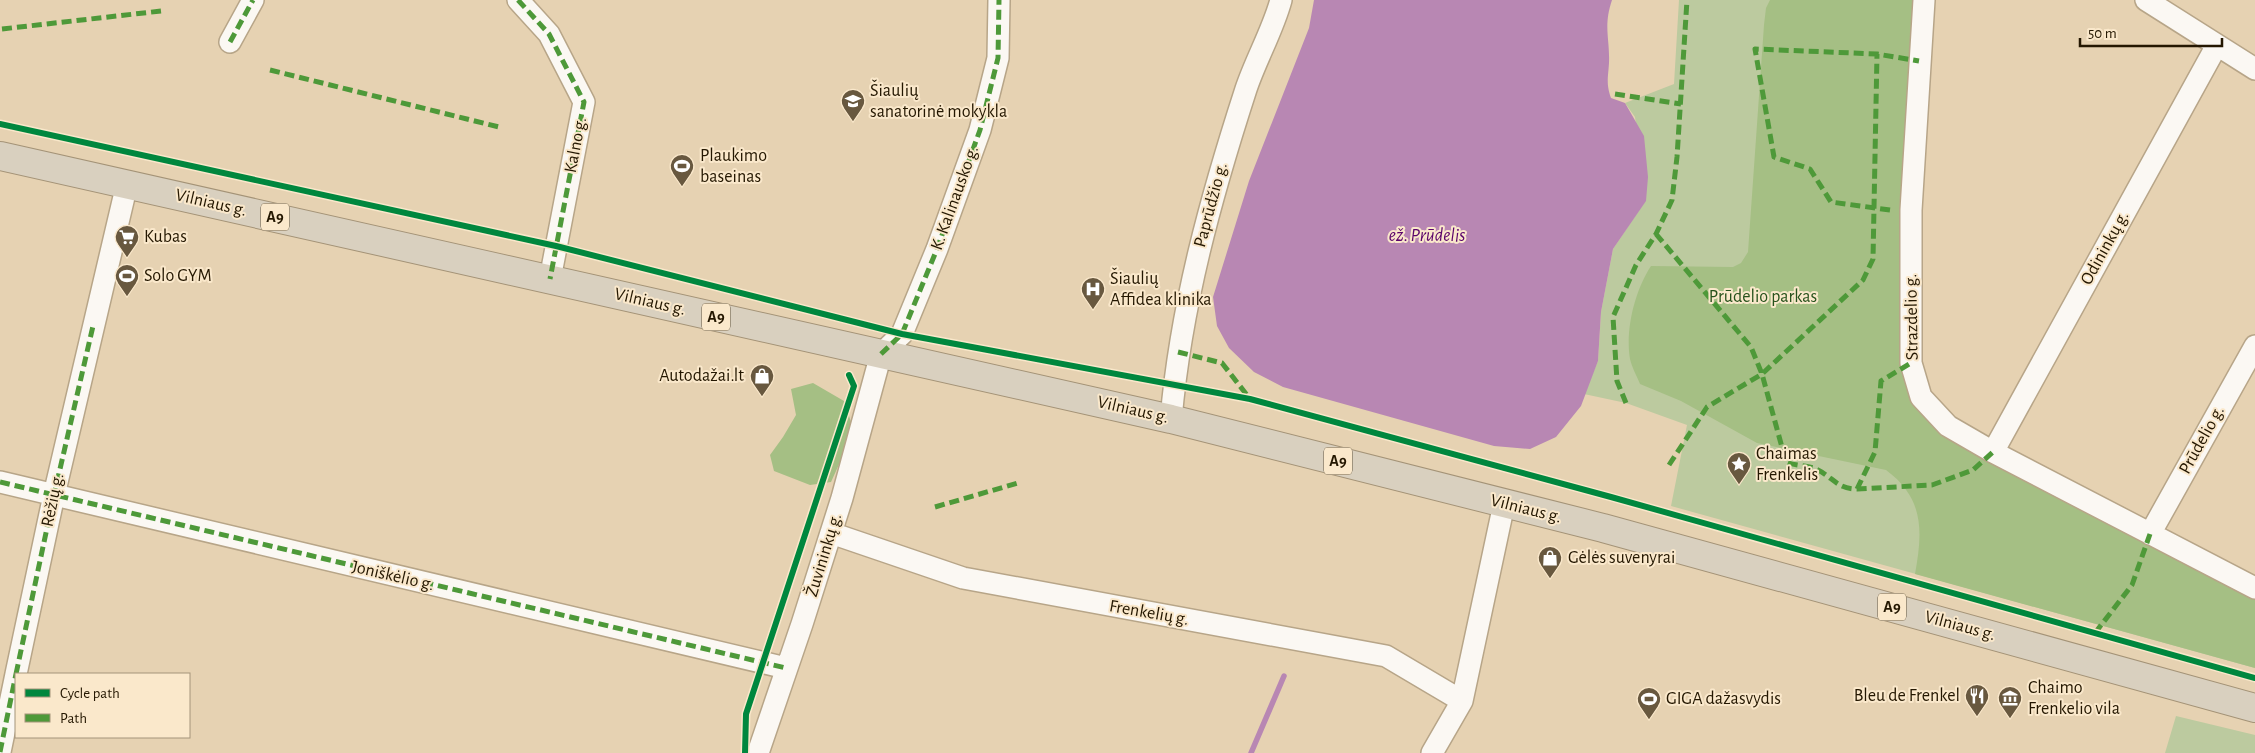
<svg xmlns="http://www.w3.org/2000/svg" width="2255" height="753" font-family="'Alegreya Sans',sans-serif">
	<rect width="100%" height="100%" fill="#e6d2b2"/>
	<path fill="#bcca9f" d="M1679,0H1924L1919,61L1921,397L2255,668L1671,506L1687,425L1626,403L1584,394L1598,361L1601,312L1613,249L1646,200L1635,117L1625,103L1674,84Z
		M2176,716L2255,735V753H2165Z"/>
	<path fill="#a5bf84" d="M1770,0H1924L1911,363L1948,426L2255,588V668L1915,574C1923,531 1924,498 1886,470L1757,443L1681,401L1640,384C1637,376 1632,368 1630,359C1625,330 1635,290 1651,266L1733,267L1741,263L1748,252L1764,25L1766,8Z
		M813,383L844,401L852,425L841,460L831,482L810,485L774,471L770,455L783,437L796,415L791,389Z"/>
	<path fill="#b887b3" d="M1314,0H1612C1603,27 1610,38 1609,63C1608,79 1606,83 1611,98L1625,103L1644,136L1648,177L1646,201L1613,249L1601,312L1598,361L1581,406L1556,437L1530,449L1494,446L1283,387L1254,372L1229,348L1217,326L1213,297L1249,181L1309,28Z"/>
	<g fill="none" stroke-linecap="round" stroke-linejoin="round">
		<path stroke="#b887b3" stroke-width="5.5" d="M1251,753L1284,676"/>
		<g stroke="#b7a588" stroke-width="24">
			<path id="street" d="M518,0L549,34L584,102L550,279
				M1924,0L1911,210V363L1921,397L1948,426L1993,452L2255,588
				M2146,0L2255,69
				M230,42L253,0
				M1171,419C1181,305 1211,197 1246,89C1256,59 1273,30 1281,0
				M1993,452L2217,45
				M0,482L786,668
				M831,533L963,578L1386,656L1462,701
				M2150,534L2255,346
				M16,674L54,495L127,184
				M0,752L16,674
				M758,753L802,624L842,498L881,354L902,334L937,249L980,130L998,58L999,0
				M1432,753L1462,701L1504,504"/>
		</g>
		<g stroke="#a49377" stroke-width="30">
			<path id="highway" d="M0,156L1171,419L1603,528L2255,708"/>
		</g>
		<use href="#street" stroke="#fbf8f3" stroke-width="21"/>
		<use href="#highway" stroke="#d9d0bf" stroke-width="28"/>
		<path stroke="#4e9939" stroke-width="5" stroke-dasharray="10 5" stroke-linecap="butt" d="M518,0L549,34L584,102L550,279
			M2,29L161,11
			M230,42L253,0
			M270,70L499,127
			M1615,94L1681,104
			M1890,210L1831,202L1810,169L1774,157L1755,49L1877,54L1919,61
			M1656,234L1751,347L1762,374L1786,462C1795,466 1807,465 1816,469C1833,477 1837,489 1857,489L1932,485L1973,470L1993,452
			M1178,352L1222,363L1250,399
			M881,354L902,334L937,249L980,130L998,58L999,0
			M1626,403L1617,381L1613,317L1636,265L1656,234L1672,200L1677,157L1687,0
			M1669,465L1707,407L1762,374L1863,280L1873,259L1877,54
			M0,482L786,668
			M1857,489L1875,452L1881,381L1911,363
			M935,507L1018,483
			M2095,633L2132,585L2150,534
			M16,674L54,495L93,326
			M0,752L16,674"/>
		<g stroke="#fae8cb" stroke-width="9">
			<path id="cycleway" d="M0,124L556,246L902,334L1250,399L1611,497L2255,678
				M745,753L746,714L854,386L849,375"/>
		</g>
		<use href="#cycleway" stroke="#00873e" stroke-width="6"/>
	</g>
	<defs>
		<g id="school-pin" transform="scale(1.25)"><path d="M0 17L-7.5 6A9.5 9.5 0 1 1 7.5 6Z" fill="#68583f" stroke="#fae8cb"/><path d="M0-5L7-2L0 1L-7-2ZM-4 1L0 2.5L4 1V4Q0 6-4 4Z" fill="#fff"/></g>
		<g id="stadium-pin" transform="scale(1.25)"><path d="M0 17L-7.5 6A9.5 9.5 0 1 1 7.5 6Z" fill="#68583f" stroke="#fae8cb"/><path d="M0-5a6.5 5 0 1 0 0 10a6.5 5 0 1 0 0-10ZM-3.5-1.8h7v3.6h-7Z" fill="#fff"/></g>
		<g id="supermarket-pin" transform="scale(1.25)"><path d="M0 17L-7.5 6A9.5 9.5 0 1 1 7.5 6Z" fill="#68583f" stroke="#fae8cb"/><path d="M-6-5.5h2.5l.6 2H6L4.5 2H-2.5L-4.4-4H-6ZM-1.5 3.2a1.3 1.3 0 1 0 .1 0ZM3 3.2a1.3 1.3 0 1 0 .1 0Z" fill="#fff"/></g>
		<g id="hospital-pin" transform="scale(1.25)"><path d="M0 17L-7.5 6A9.5 9.5 0 1 1 7.5 6Z" fill="#68583f" stroke="#fae8cb"/><path d="M-5-5h3v3.5h4V-5h3V5h-3V1.5h-4V5h-3Z" fill="#fff"/></g>
		<g id="shop-pin" transform="scale(1.25)"><path d="M0 17L-7.5 6A9.5 9.5 0 1 1 7.5 6Z" fill="#68583f" stroke="#fae8cb"/><path d="M-5-2.5h2.3a2.7 3.5 0 0 1 5.4 0H5L5.5 6h-11ZM-1.5-2.5h3a1.5 2.3 0 0 0-3 0Z" fill="#fff"/></g>
		<g id="sight-pin" transform="scale(1.25)"><path d="M0 17L-7.5 6A9.5 9.5 0 1 1 7.5 6Z" fill="#68583f" stroke="#fae8cb"/><path d="M0-6L1.8-2.2L6-1.7L2.9 1.2L3.7 5.4L0 3.3L-3.7 5.4L-2.9 1.2L-6-1.7L-1.8-2.2Z" fill="#fff"/></g>
		<g id="restaurant-pin" transform="scale(1.25)"><path d="M0 17L-7.5 6A9.5 9.5 0 1 1 7.5 6Z" fill="#68583f" stroke="#fae8cb"/><path d="M-5-6h1v4h1v-4h1v4h1v-4h1v5L-1.5 .5V6h-2V.5L-5-1ZM5-6V6H3V1.5H1.5Q1.5-4 5-6Z" fill="#fff"/></g>
		<g id="museum-pin" transform="scale(1.25)"><path d="M0 17L-7.5 6A9.5 9.5 0 1 1 7.5 6Z" fill="#68583f" stroke="#fae8cb"/><path d="M0-6L6-3V-2H-6V-3ZM-5-1h2V3h-2ZM-1-1h2V3h-2ZM3-1h2V3H3ZM-6 4H6V6H-6Z" fill="#fff"/></g>
	</defs>
	<g fill-rule="evenodd">
		<use href="#school-pin" x="853" y="101"/>
		<use href="#stadium-pin" x="682" y="166"/>
		<use href="#supermarket-pin" x="127" y="237"/>
		<use href="#stadium-pin" x="127" y="276"/>
		<use href="#hospital-pin" x="1093" y="289"/>
		<use href="#shop-pin" x="762" y="376"/>
		<use href="#sight-pin" x="1739" y="464"/>
		<use href="#shop-pin" x="1550" y="558"/>
		<use href="#restaurant-pin" x="1977" y="696"/>
		<use href="#museum-pin" x="2010" y="698"/>
		<use href="#stadium-pin" x="1649" y="699"/>
	</g>
	<g text-anchor="middle" dominant-baseline="central" stroke-width="4" stroke-linejoin="round" paint-order="stroke">
		<g fill="#fae8cb" stroke="#64563e" stroke-width="1">
			<rect x="261" y="203.5" width="28" height="27" rx="4"/>
			<rect x="702" y="303.5" width="28" height="27" rx="4"/>
			<rect x="1324" y="447.5" width="28" height="27" rx="4"/>
			<rect x="1878" y="593.5" width="28" height="27" rx="4"/>
		</g>
		<g font-size="16" font-weight="bold" fill="#241701">
			<text x="275" y="217">A9</text>
			<text x="716" y="317">A9</text>
			<text x="1338" y="461">A9</text>
			<text x="1892" y="607">A9</text>
		</g>
		<g font-size="18" fill="#241701" stroke="#fae8cb" text-anchor="start">
			<text x="870" y="91">Šiaulių<tspan x="870" dy="21">sanatorinė mokykla</tspan></text>
			<text x="700" y="156">Plaukimo<tspan x="700" dy="21">baseinas</tspan></text>
			<text x="144" y="237">Kubas</text>
			<text x="144" y="276">Solo GYM</text>
			<text x="1110" y="279">Šiaulių<tspan x="1110" dy="21">Affidea klinika</tspan></text>
			<text x="744" y="376" text-anchor="end">Autodažai.lt</text>
			<text x="1756" y="454">Chaimas<tspan x="1756" dy="21">Frenkelis</tspan></text>
			<text x="1568" y="558">Gėlės suvenyrai</text>
			<text x="2028" y="688">Chaimo<tspan x="2028" dy="21">Frenkelio vila</tspan></text>
			<text x="1960" y="696" text-anchor="end">Bleu de Frenkel</text>
			<text x="1666" y="699">GIGA dažasvydis</text>
		</g>
		<g font-size="18" fill="#241701" stroke="#fae8cb">
			<text transform="translate(576 145) rotate(-79)">Kalno g.</text>
			<text transform="translate(955 198) rotate(-70)">K. Kalinausko g.</text>
			<text transform="translate(211 203) rotate(13)">Vilniaus g.</text>
			<text transform="translate(1211 205) rotate(-75)">Paprūdžio g.</text>
			<text transform="translate(2105 248) rotate(-61)">Odininkų g.</text>
			<text transform="translate(650 302) rotate(13)">Vilniaus g.</text>
			<text transform="translate(1912 317) rotate(-91)">Strazdelio g.</text>
			<text transform="translate(1133 410) rotate(13)">Vilniaus g.</text>
			<text transform="translate(2202 440) rotate(-61)">Prūdelio g.</text>
			<text transform="translate(53 500) rotate(-78)">Rėžių g.</text>
			<text transform="translate(1526 509) rotate(14)">Vilniaus g.</text>
			<text transform="translate(824 555) rotate(-73)">Žuvininkų g.</text>
			<text transform="translate(393 576) rotate(13)">Joniškėlio g.</text>
			<text transform="translate(1149 613) rotate(10)">Frenkelių g.</text>
			<text transform="translate(1960 626) rotate(15)">Vilniaus g.</text>
		</g>
		<g font-size="18" fill="#27521c" stroke="#fae8cb">
			<text x="1763" y="297">Prūdelio parkas</text>
		</g>
		<g font-size="19" font-style="italic" fill="#5a046b" stroke="#fae8cb">
			<text x="1427" y="235">ež. Prūdelis</text>
		</g>
	</g>
	<rect x="15" y="673" width="175" height="65" fill="#fae8cb" stroke="#a4947a"/>
	<rect x="25" y="689" width="25" height="8" fill="#00873e" stroke="#a4947a"/>
	<text x="60" y="698" font-size="15" fill="#241701">Cycle path</text>
	<rect x="25" y="714" width="25" height="8" fill="#4e9939" stroke="#a4947a"/>
	<text x="60" y="723" font-size="15" fill="#241701">Path</text>
	<path d="M2080 38v8h142v-8" fill="none" stroke="#241701" stroke-width="2.5"/>
	<text x="2088" y="38" font-size="15" fill="#241701" stroke="#fae8cb" stroke-width="4" paint-order="stroke">50 m</text>
</svg>
